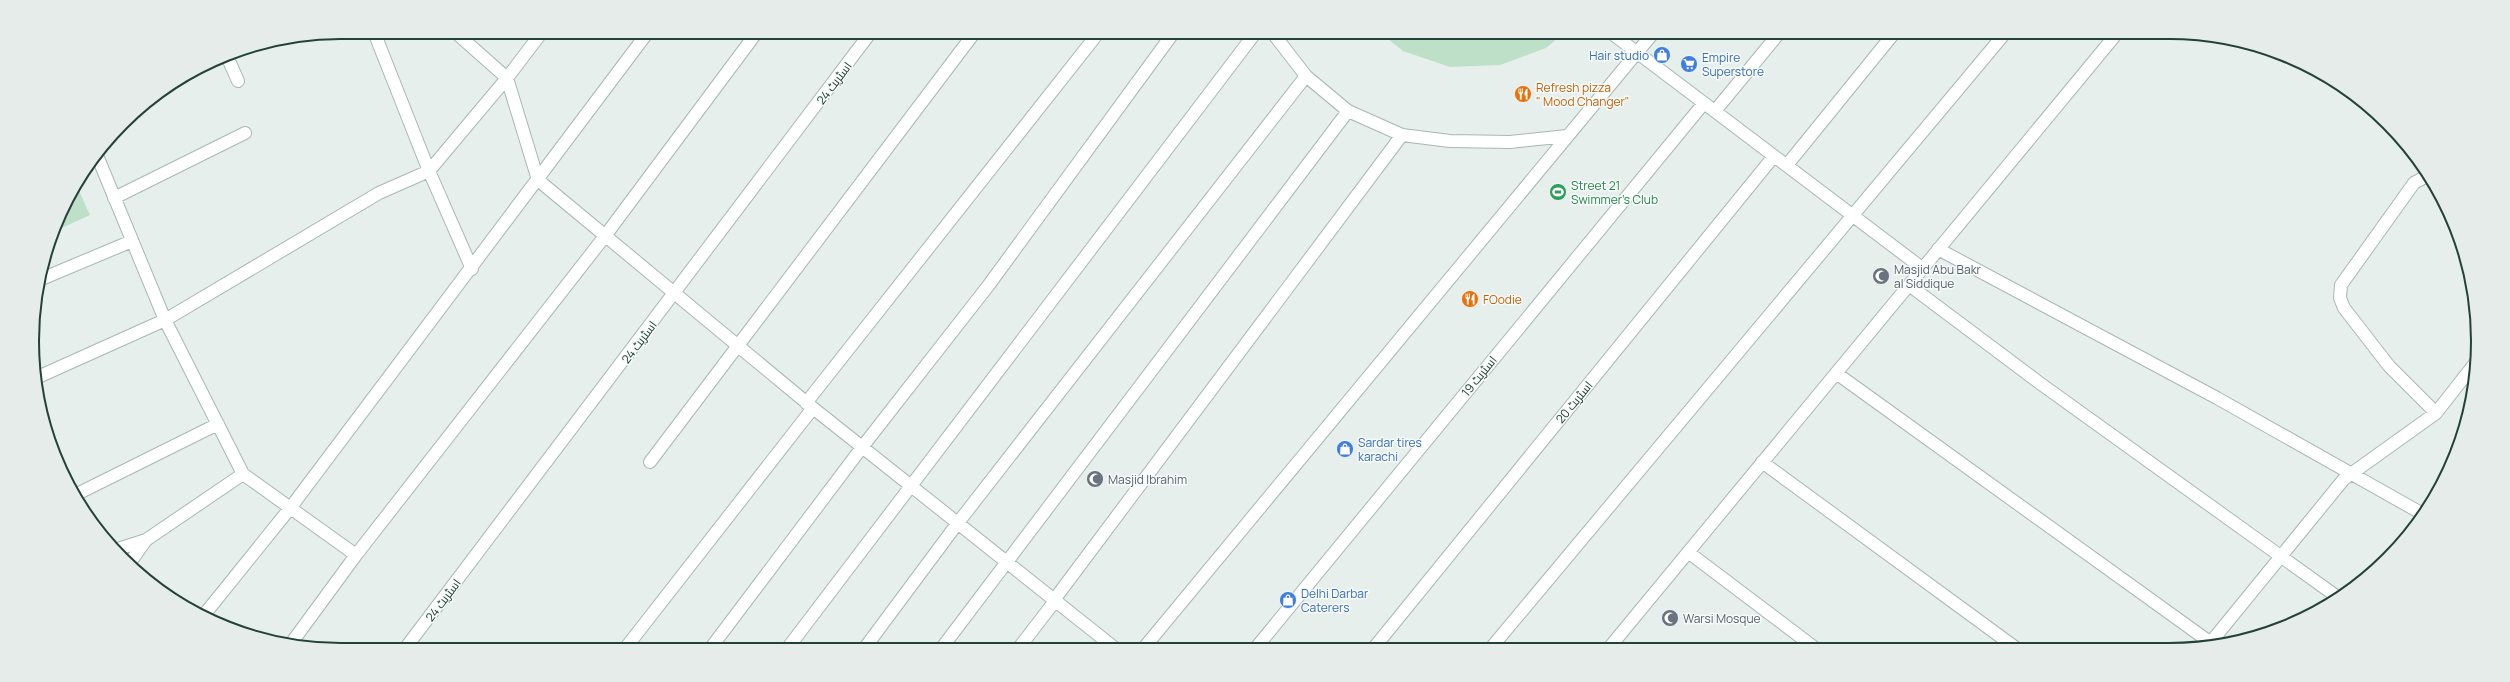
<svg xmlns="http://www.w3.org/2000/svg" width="2510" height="682" font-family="Manrope,Cairo,sans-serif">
	<rect width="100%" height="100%" fill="#e6efeb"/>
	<path fill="#bfe0c8" d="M1379,32H1565L1546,48L1500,65L1450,67L1403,51Z
		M76,184L90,215L53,232L64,204Z"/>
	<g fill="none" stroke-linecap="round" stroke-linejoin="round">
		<g stroke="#a8b8b2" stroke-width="14">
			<path id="minor" d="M374,32L429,171L472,269
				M455,32L507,78L538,180L813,408L1116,649
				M1272,32L1306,76L1348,111L1402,135L1450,141L1510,142L1567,136
				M1610,32L1922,268
				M226,54L238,81
				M1715,111L1780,32
				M96,153L165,320L243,474L356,555
				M1787,165L1895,32
				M2430,178L2425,177L2414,183L2341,285L2340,298L2344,308L2389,366L2436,413
				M114,198L245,133
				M1938,249L2217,398L2421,513
				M39,280L132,241
				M1909,285L2041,384L2336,596
				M1836,373L2211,643
				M38,377L165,320L379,193L429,171L507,78L542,32
				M806,403L1099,32
				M650,462L975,32
				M1762,462L2016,648
				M75,495L218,424
				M146,540L243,474
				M115,550L146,540L129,564
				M1688,552L1815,648
				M1054,600L1402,135
				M204,615L291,507L648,32
				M290,645L356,555L605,236L757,32
				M2207,647L2344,479L2436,413L2476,362
				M1491,648L2006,32
				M1609,648L2118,32
				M710,649L863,446L988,286L1174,32
				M787,649L1256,32
				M864,649L957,524L1306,76
				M941,649L1348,111
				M1018,649L1055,601
				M1143,649L1654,32
				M1255,649L1704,103
				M1373,649L1774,156
				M404,650L871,32
				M624,650L813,408"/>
		</g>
		<use href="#minor" stroke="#fff" stroke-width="12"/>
	</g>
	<defs>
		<g id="shop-disc" transform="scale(0.9)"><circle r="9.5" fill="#3f7fe0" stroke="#f7fbf9"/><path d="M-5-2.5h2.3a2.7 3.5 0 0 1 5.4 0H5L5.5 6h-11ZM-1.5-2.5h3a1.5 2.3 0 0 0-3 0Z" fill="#fff"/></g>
		<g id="supermarket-disc" transform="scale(0.9)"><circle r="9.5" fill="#3f7fe0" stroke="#f7fbf9"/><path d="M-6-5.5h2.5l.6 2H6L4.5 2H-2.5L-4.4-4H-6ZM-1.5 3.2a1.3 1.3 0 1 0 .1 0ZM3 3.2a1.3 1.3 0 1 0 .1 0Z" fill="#fff"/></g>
		<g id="restaurant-disc" transform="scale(0.9)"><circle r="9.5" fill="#e8710a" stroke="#f7fbf9"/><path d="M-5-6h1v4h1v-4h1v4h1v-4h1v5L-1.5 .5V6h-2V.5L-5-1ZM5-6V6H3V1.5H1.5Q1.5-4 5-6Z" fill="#fff"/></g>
		<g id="stadium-disc" transform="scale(0.9)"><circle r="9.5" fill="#2e9e5b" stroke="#f7fbf9"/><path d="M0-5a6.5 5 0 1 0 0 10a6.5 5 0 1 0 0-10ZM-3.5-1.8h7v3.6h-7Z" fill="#fff"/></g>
		<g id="mosque-disc" transform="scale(0.9)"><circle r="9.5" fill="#6b7280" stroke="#f7fbf9"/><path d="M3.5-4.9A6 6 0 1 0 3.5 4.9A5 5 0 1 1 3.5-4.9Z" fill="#fff"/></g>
	</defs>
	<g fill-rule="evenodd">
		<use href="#shop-disc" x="1662" y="55"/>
		<use href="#supermarket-disc" x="1689" y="64"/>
		<use href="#restaurant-disc" x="1523" y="94"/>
		<use href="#stadium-disc" x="1558" y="192"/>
		<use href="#mosque-disc" x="1881" y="276"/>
		<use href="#restaurant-disc" x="1470" y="299"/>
		<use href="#shop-disc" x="1345" y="449"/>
		<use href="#mosque-disc" x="1095" y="479"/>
		<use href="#shop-disc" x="1288" y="600"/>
		<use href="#mosque-disc" x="1670" y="618"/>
	</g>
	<g text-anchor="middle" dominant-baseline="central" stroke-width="3" stroke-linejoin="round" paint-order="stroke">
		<g font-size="12" fill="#366cbe" stroke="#f7fbf9" text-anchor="start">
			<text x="1649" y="55" text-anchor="end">Hair studio</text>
			<text x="1702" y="57">Empire<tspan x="1702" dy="14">Superstore</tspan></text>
			<text x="1358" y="442">Sardar tires<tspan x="1358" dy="14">karachi</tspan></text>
			<text x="1301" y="593">Delhi Darbar<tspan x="1301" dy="14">Caterers</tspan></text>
		</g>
		<g font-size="12" fill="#24423a" stroke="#f7fbf9">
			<text transform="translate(834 83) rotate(-53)">اسٹریٹ 24</text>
			<text transform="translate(639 342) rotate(-53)">اسٹریٹ 24</text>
			<text transform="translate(1479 376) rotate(-51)">اسٹریٹ 19</text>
			<text transform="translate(1574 402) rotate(-51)">اسٹریٹ 20</text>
			<text transform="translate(443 600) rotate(-53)">اسٹریٹ 24</text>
		</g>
		<g font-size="12" fill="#c56008" stroke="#f7fbf9" text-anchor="start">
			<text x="1536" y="87">Refresh pizza<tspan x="1536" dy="14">" Mood Changer"</tspan></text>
			<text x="1483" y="299">FOodie</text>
		</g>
		<g font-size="12" fill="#27864d" stroke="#f7fbf9" text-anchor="start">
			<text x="1571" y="185">Street 21<tspan x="1571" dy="14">Swimmer's Club</tspan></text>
		</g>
		<g font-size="12" fill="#5b616d" stroke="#f7fbf9" text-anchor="start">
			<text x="1894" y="269">Masjid Abu Bakr<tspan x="1894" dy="14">al Siddique</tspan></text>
			<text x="1108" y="479">Masjid Ibrahim</text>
			<text x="1683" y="618">Warsi Mosque</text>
		</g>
	</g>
	<path d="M0 0H2510V682H0ZM341 39H2169A302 302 0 0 1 2471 341V341A302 302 0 0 1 2169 643H341A302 302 0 0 1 39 341V341A302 302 0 0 1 341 39Z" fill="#e6ecea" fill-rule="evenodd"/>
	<path fill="none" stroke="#24423a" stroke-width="2" d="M341 39H2169A302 302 0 0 1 2471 341V341A302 302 0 0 1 2169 643H341A302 302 0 0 1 39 341V341A302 302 0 0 1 341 39Z"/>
</svg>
